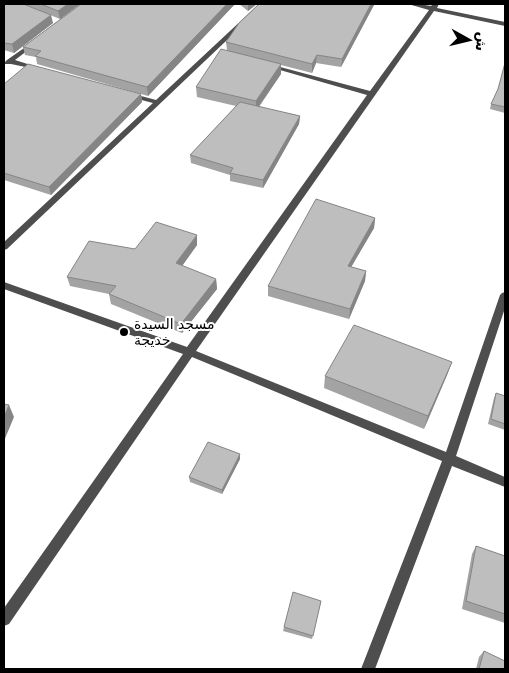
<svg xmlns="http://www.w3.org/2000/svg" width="509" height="673" font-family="'DejaVu Sans','Noto Naskh Arabic',sans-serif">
	<rect width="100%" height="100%" fill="#fff"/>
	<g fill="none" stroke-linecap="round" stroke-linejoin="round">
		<path fill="#4e4e4e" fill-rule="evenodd" d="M259,4H265L7,249L4,250V242L153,103L126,96V92L156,100Z
			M408,4H419L431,6L433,4H439L437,8L505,22V26L434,11L196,351L446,452L500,295L502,293L505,292V308L456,456L505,477V487L452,466L375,669H361L442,461L192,357L9,624L4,626V608L183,354L4,289V282L187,347L367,95L266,66L269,64L370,91L429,10Z
			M34,41L37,43L36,44L15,60L40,68V70L11,64H5L4,63L7,60Z"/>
	</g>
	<path fill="#a3a3a3" d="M4,4L53,23L14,53L4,50Z
		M23,4H80L60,19Z
		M81,4H235L148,96L37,64L36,57L25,55L23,47Z
		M239,4H257L248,11Z
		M374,5L341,67L316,63L312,73L281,65V74L259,107L300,116L299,124L263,188L230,181V175L191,163L190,155L236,106L197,97L196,87L227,50L226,42Z
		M505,63V113L490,109L491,104L498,89Z
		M4,84L141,94L142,102L51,195L4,180Z
		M375,218L374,228L351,267L366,271L365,281L349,319L268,296V286Z
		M197,235V245L182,266L216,279L217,289L182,333L111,304L109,294L70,286L67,277L135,249Z
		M452,362L447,375L424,429L324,388L325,376Z
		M496,393L505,396V430L488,424L494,398Z
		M240,454V459L222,494L190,482L189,477Z
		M476,546L505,556V623L462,609L472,554Z
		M321,601L312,639L283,631L284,627Z
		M484,651L505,669H476L479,657Z"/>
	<path fill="#858585" d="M68,4H80L60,19L58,11Z
		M227,4H235L148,96L147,87Z
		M248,4H257L248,11Z
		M371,4H374V5L341,67L342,59Z
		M51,15L53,23L14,53L12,44Z
		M317,55L316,63L312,73V64Z
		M281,64V74L256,110V101Z
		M141,94L142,102L51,195L49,187Z
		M300,116L299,124L263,188V180Z
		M375,218L374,228L346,276L348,266Z
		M197,235V245L177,273L176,263Z
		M366,271L365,281L349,319L350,309Z
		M216,279L217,289L182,333L181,324Z
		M452,362L447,375L424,429L428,416Z
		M9,405L14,417L4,441V417Z
		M240,454V459L222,494V490Z"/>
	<path fill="#bebebe" stroke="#858585" d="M4,4H23L51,15L12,44L4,43Z
		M41,4H68L58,11Z
		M81,4H227L147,87L35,56L41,51L23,47Z
		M259,4H371L342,59L317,55L312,64L226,42L239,23Z
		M221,49L281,64L256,101L196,87Z
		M505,63V107L491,104L498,89Z
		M28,64L141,94L49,187L4,173V84Z
		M240,102L300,116L263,180L230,173L233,168L190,155Z
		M316,199L375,218L348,266L366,271L350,309L268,286Z
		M156,222L197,235L176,263L216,279L181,324L109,294L116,286L67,277L89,241L135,249Z
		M354,325L452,362L428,416L325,376Z
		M496,393L505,396V424L491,419Z
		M4,404L9,405L4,417Z
		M208,442L240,454L222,490L189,477Z
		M476,546L505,556V614L466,601Z
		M293,592L321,601L313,636L284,627Z
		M484,651L505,661V669H479Z"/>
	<circle fill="#000" stroke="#fff" stroke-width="2" cx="124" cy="332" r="5"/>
	<g text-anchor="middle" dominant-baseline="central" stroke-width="4" stroke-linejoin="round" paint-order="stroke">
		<g font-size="14" fill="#000" stroke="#fff" text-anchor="start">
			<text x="134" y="324">مسجد السيدة<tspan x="134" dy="16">خديجة</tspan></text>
		</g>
	</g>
	<rect width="509" height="673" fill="none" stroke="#000000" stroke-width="10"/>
	<g transform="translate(469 40) rotate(98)" stroke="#ffffff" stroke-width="4" paint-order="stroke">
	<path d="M0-4L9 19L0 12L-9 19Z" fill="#000000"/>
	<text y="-8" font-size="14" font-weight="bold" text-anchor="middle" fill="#000000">ش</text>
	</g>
</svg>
